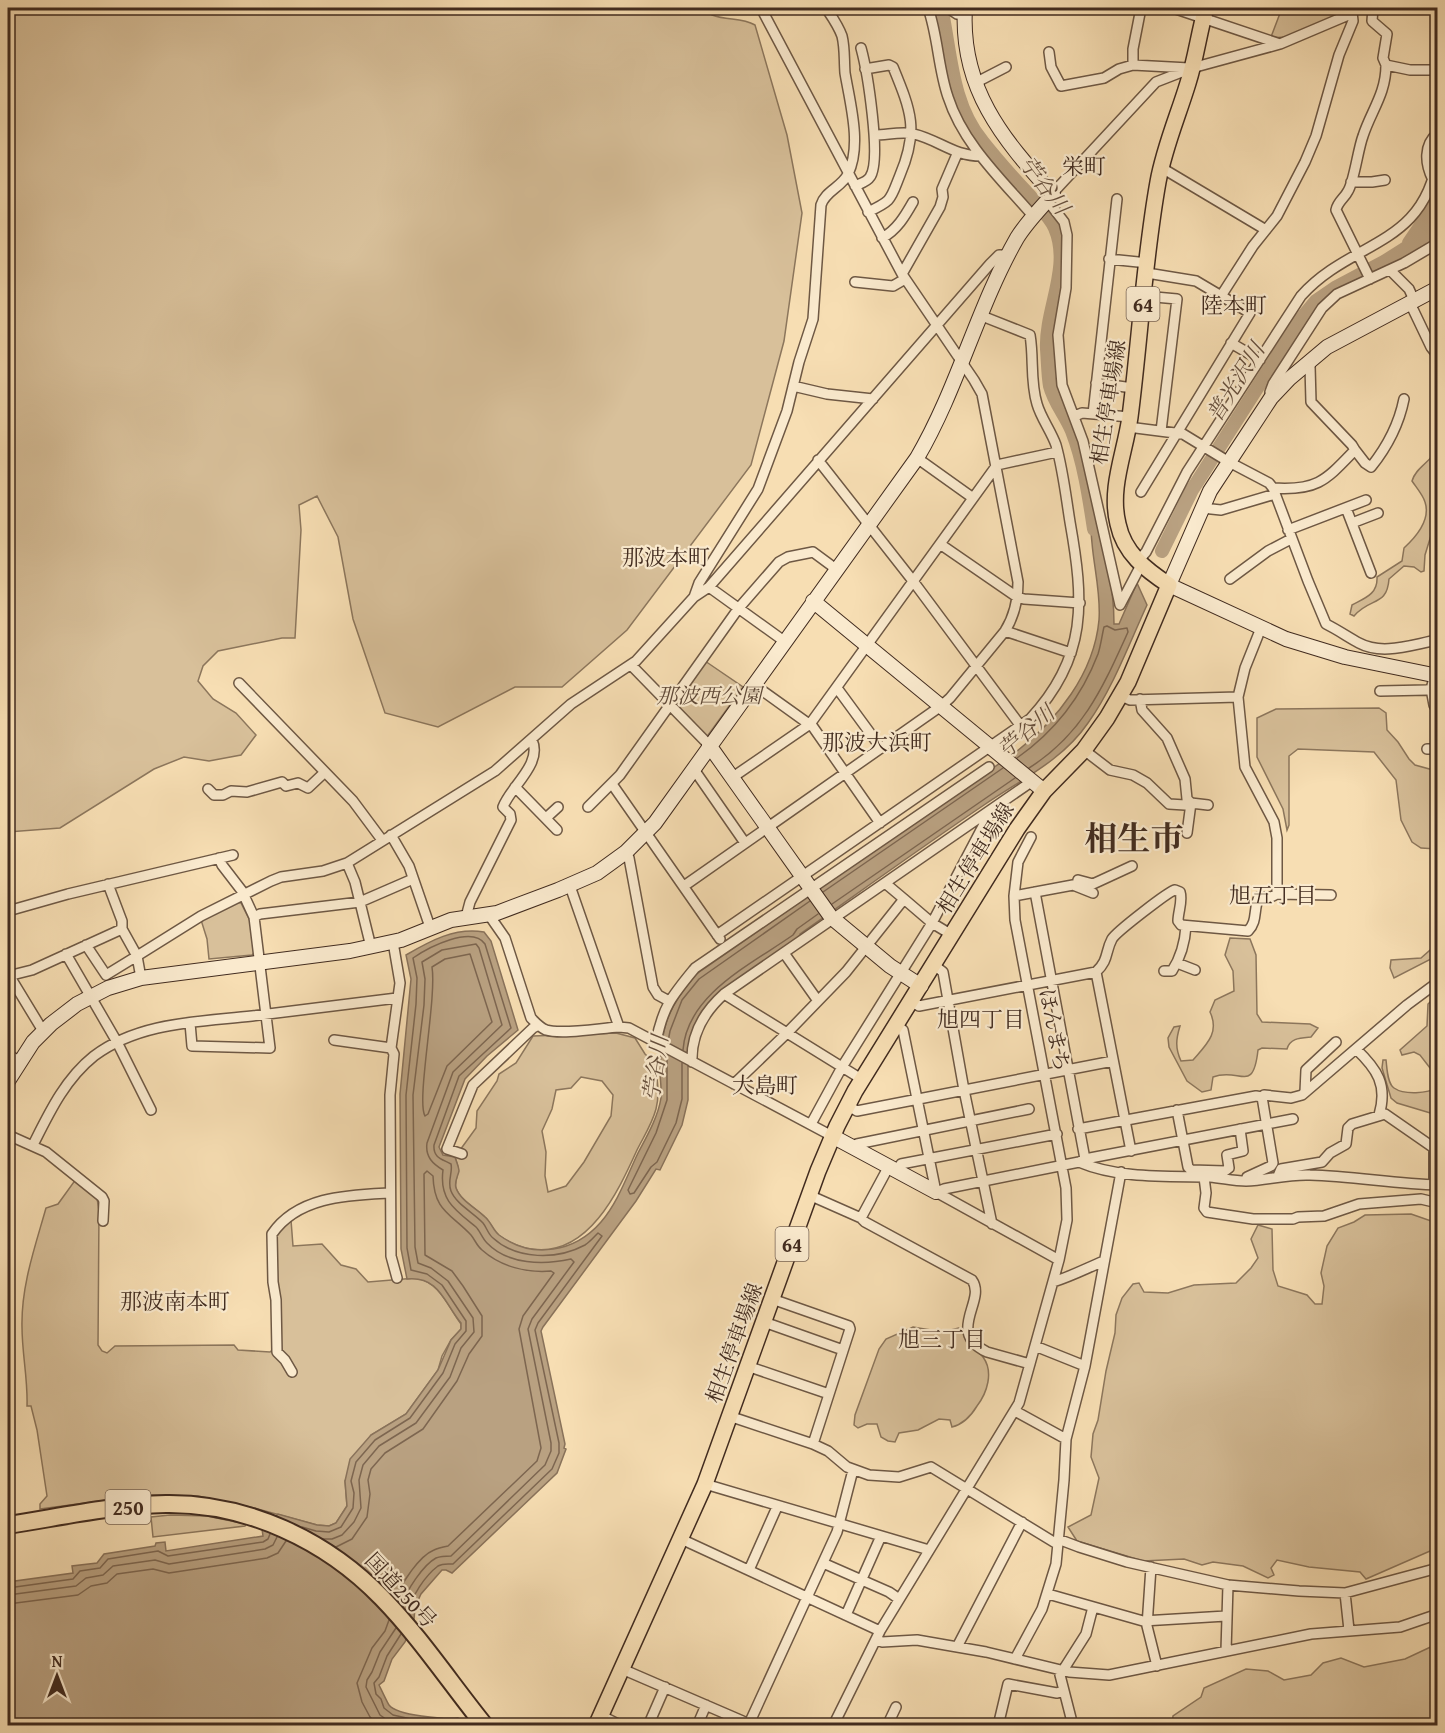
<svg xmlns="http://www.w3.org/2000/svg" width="1445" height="1733" font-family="'Gentium Book Plus','Noto Serif JP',serif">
	<rect width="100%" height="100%" fill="#f7deb3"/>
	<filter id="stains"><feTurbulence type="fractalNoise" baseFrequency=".00333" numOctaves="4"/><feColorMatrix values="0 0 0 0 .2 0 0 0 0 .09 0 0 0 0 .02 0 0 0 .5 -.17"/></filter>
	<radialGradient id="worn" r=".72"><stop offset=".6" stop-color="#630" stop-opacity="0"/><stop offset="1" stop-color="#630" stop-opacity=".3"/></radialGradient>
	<path fill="#d8c09a" stroke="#8c765c" stroke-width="1.5" fill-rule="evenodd" d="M8,8H713L712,15C728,21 741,17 755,25L787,135L802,213L784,341L751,465L627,630L562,687H515L438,727L385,713L353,619L338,537L317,496L299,505L301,530L295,638H282L218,651L203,666L198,681L213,699L236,713L256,735L241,755L209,761L184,757L154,769L60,828L8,832Z
		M1282,8L1336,9L1335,18C1316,27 1292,40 1271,37Z
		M1437,449V516L1425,555L1424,571L1421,572L1414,567L1404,566L1389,579C1387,607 1370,597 1354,616L1350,614L1352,605C1365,598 1378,594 1377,577L1402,561L1404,548C1416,537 1431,520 1425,502C1423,495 1416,487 1412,481C1416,467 1431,462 1437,449Z
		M705,661L743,687L706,738L676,705L678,699Z
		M1379,708L1386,713L1387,730L1398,742L1409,759L1415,765L1433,770L1437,774L1435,796L1437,800V849L1421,848L1412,842L1401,820L1396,780L1374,752L1298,749L1289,756V825L1287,830L1283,809L1257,757V718L1276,709Z
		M237,902L241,903L251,923L255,952L252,955L209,959L207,939L201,920Z
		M1230,938L1250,939L1256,955L1257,1014L1262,1022L1310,1024L1318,1028L1311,1037C1300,1038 1290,1038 1287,1049L1262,1048L1258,1050C1253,1095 1240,1067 1213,1077L1211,1090L1202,1092L1187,1081L1169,1047L1168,1038L1174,1027L1180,1026C1176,1039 1175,1048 1181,1061L1193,1060C1206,1045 1220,1033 1210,1012L1215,1000L1234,991L1233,971L1225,955Z
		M1437,944V953L1433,958L1394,978L1390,968L1391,960L1421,958Z
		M1437,995V1077L1420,1055L1414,1052L1402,1055L1400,1050L1427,1026L1428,1004Z
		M616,1033L635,1038L645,1054L655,1063C657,1078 660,1094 656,1109C652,1124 644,1136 637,1150C618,1192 588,1257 532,1249C521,1248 503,1240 495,1232C492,1227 489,1220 485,1217C476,1209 460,1200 456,1188C454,1182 458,1176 458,1170C459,1167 456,1161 455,1157L476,1128L477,1111L497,1081L499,1074L516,1063L533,1036ZM581,1077L602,1081L613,1095L611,1116L584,1162L566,1186L548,1192L545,1176L546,1152L542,1131L552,1109L556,1090L571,1088Z
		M1383,1060H1386C1387,1067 1387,1083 1394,1088C1404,1095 1428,1094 1437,1087V1115L1397,1103L1391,1098L1382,1068Z
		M76,1179L97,1198L99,1211L98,1345L102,1351L107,1353L115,1346L234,1345L238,1350L270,1352L280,1343L275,1236L281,1227L291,1220L293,1246L322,1244L341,1265L356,1269L368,1282L416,1278C440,1282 448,1307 461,1324V1329L451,1340L442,1356L438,1370L406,1414L371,1435L345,1481L347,1506L336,1523L329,1526L317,1525L250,1507L198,1496L145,1495L40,1509V1504L47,1496L37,1430L31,1406H27C28,1379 22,1354 22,1327C21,1286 35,1247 46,1208L58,1204Z
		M1411,1214L1437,1223V1548L1366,1579L1360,1572L1309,1567L1277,1560L1271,1568L1274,1575L1268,1578L1243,1566L1213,1562L1202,1565L1184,1559L1143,1561L1077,1541L1068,1527L1091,1515L1099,1478L1091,1457L1093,1434L1098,1420L1106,1371L1115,1333L1116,1315L1122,1298L1133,1284L1139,1283L1144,1292L1168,1293L1194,1285L1236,1283L1251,1268L1258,1258L1251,1239L1258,1225L1272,1229L1273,1270L1278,1286L1307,1295L1315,1304H1322L1324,1286L1321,1273L1327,1246L1338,1228L1354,1222L1365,1215Z
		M913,1327C928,1330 944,1333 959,1328C966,1334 967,1341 972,1347C976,1351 980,1353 983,1357C994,1372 987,1393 977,1406C971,1416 964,1424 952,1427L950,1420L939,1419L918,1430L899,1433L895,1442L888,1441L881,1437L877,1424H867L858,1428L854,1425L855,1415L879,1349L886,1339Z
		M170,1515L207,1516L246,1524L245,1526L153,1537L151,1517Z
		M1437,1644V1725H1172L1173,1716L1201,1697L1204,1688L1246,1669L1268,1671L1284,1680L1311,1675L1323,1663L1341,1658L1364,1667L1405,1659Z"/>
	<path fill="#b9a181" stroke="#89725a" stroke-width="1.5" d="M1091,492C1102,535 1114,580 1114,624H1119L1137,583L1147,605C1129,644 1113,688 1088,723C1062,761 1020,780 984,805C922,847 861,891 800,934L801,937L716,997L688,1063V1100L682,1125L660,1170L656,1169L636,1201L543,1327L541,1331L544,1345L565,1444L564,1448L566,1449L557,1473L452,1573L446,1570H442L421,1594L415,1607L414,1619L405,1642L392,1659L384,1681L379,1685C380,1687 388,1704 389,1705C397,1716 445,1719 458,1718L460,1722L456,1726L8,1725V1582L73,1573L72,1566L97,1563L104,1554L155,1546L156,1543L165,1542L166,1551L263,1536L262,1529L278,1514L317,1525L329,1526L336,1523L347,1506L345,1481L350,1459L371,1435L406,1414L438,1370L451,1340L461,1329V1323C444,1302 439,1276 407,1279L401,1249L400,1094L411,979L406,955C430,941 455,927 484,932L491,941L518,1030L487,1056L465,1079L439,1147L443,1155L455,1157C456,1161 459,1167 459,1171C458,1176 454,1182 456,1188C460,1200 477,1209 485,1217C491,1222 493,1230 499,1235C533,1260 575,1252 601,1222C618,1202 627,1176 638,1153C647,1136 658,1117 661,1098C662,1090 660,1080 660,1071C661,1027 667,1009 695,975L1016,752C1057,720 1094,674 1099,620C1101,594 1094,568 1092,543C1090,526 1091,509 1091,492Z"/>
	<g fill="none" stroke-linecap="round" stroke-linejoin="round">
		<path stroke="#7d6650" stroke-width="1.5" d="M1017,758C1054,732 1082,696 1098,654C1101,645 1102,635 1104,627L1107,626L1115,630L1127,628L1128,632C1103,687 1083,734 1029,768
			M823,892L1003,768
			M832,904L1015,778
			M470,954L492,1022L447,1066L428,1114L425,1116C416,1101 437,998 432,967L445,959Z
			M668,1042L670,1031L682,1000L699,979L810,901
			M683,1050C687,994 752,964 793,935L797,929L818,914
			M667,1055V1100L656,1133L628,1190L630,1194L634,1193L651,1167L657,1162L676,1123L682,1099V1063
			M302,1527L316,1531L329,1532L341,1527L353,1508L354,1493L351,1481L356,1462L375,1440L410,1418L443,1373L455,1344L466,1331V1321L442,1285L427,1274L411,1270L407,1248L406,1095L416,1004L417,978L413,958C429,947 472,925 485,944L511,1028L459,1076L434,1145C433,1158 442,1159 451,1164C453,1173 447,1181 451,1191C456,1204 474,1213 483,1223C487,1228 488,1234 493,1238C517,1260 557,1260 585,1245C590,1242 594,1237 598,1233L602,1236L538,1323L535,1330L559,1443V1453L552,1469L453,1564C448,1564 443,1563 438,1566C426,1575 410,1597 409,1613
			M323,1539H332L342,1535L354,1522L361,1508L359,1480L363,1465L379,1446L416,1423L450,1377L461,1348L474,1332L473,1318L448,1281L431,1268L418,1263L415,1247L413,1095L424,1005L425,979L422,962L442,950L476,944L479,948L502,1025L453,1072L427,1143C425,1157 433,1164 443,1170C439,1200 455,1210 476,1227C480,1231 482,1238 487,1243C508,1265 544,1265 571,1259L574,1262L532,1319L528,1329L551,1443V1451L545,1465L451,1556C446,1556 441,1556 436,1558C423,1565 406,1591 402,1605
			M336,1547L352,1539L367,1517L370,1494L368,1480L371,1469L385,1453L423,1429L457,1381L469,1354L482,1336V1316L463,1286L452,1271L425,1255L424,1174L427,1171L433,1176C434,1211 450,1213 471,1235C475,1240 477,1246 482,1250C501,1267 527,1273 551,1271L554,1273L523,1316L519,1329L541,1448L537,1461L448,1546C443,1547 438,1548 434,1550C419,1556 402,1583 395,1598
			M8,1588L73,1579L80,1571L100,1568L108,1559L158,1551L168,1556L263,1542L268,1539L270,1534
			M8,1595L76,1586L86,1578L103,1575L113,1566L155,1560L169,1564L265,1549L273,1545L277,1537
			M8,1604L78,1595L91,1586L107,1583L117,1574L153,1569L169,1573L267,1558L278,1553L286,1541
			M396,1628L380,1652L372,1672L367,1680L366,1687L380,1715L390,1722L405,1726
			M401,1634L387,1656L379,1677L374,1683L376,1694L381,1699L384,1708L393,1715L438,1725L452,1726
			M379,1726L370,1717L362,1702L357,1683L372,1648L385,1631L389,1620"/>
		<path stroke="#b9a181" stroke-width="14" d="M939,8L943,17C951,59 953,106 982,141C997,160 1013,178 1030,196C1038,206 1050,216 1055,228C1072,267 1045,310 1047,349C1048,361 1048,375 1050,386C1054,402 1066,416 1072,431C1084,462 1089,496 1094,529
			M1409,243L1434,206L1438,192
			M1162,551L1192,490L1301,319L1316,301L1335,288L1384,262L1438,228"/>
		<g stroke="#6e5844" stroke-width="12">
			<path id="street" d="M928,8C938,36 938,68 948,97C963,144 1002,180 1033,216
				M948,8L957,14L965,15
				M1141,8L1133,49V65L1189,68
				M1173,8L1280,44
				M1373,8L1372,21L1387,34L1383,58L1386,65L1410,70H1438
				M1049,52L1051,67L1061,86L1104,78L1119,69L1133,65
				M865,69L889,65L893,67C911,111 919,130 900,175C890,200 893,200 868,212
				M975,83L1006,67
				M875,135C887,135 902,131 914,134C939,140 954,156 981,156
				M1161,169L1167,171L1266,230
				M1433,180C1425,164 1423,145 1438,133
				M1351,182H1372L1385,180
				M855,186C859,184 867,182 870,177C882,160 867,70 861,48
				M1050,196L1156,82L1192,68L1280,44L1346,16L1352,12L1354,8
				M1047,200L1064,222L1067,235L1066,288L1058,335L1062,385L1083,441L1120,605L1141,565
				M882,238C897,230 905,216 913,202
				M1109,259L1148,263
				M1390,270L1409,289L1414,300
				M902,274L940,207L943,197L942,189L957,154
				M1370,279L1336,210C1338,201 1344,199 1348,191C1354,182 1358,149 1363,136C1371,111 1386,94 1386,65
				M855,282L893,286L905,279
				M1144,296L1177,299L1161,431
				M1221,296L1253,246L1277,216L1305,162L1316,136L1339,55L1353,21L1352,12
				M1410,303L1431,347L1438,356
				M1231,343L1260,360
				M1096,383L1133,388
				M793,386L827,394L873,399
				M1271,397L1270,392L1273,384L1322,308L1337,294L1404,263L1438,243
				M1093,414L1117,199
				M1075,416L1082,413L1130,417
				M1128,427L1183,434L1229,462L1269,483L1273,488L1308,581L1326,624C1338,630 1348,637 1359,643C1383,656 1413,644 1438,640
				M1355,450L1365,463L1371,467C1387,447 1399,424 1404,399
				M917,458L973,498
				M818,460L913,581L1020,725
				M1273,488C1318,491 1326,480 1355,450L1352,445L1311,402L1310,366L1306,363
				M1141,492L1250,313L1196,281L1147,273
				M1202,508L1221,510L1275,494
				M1346,508L1371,573
				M1352,523L1378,513
				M1288,530L1366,500
				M940,544L1017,597L1024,599L1080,603
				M1138,561L1146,552L1187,472L1301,296C1352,239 1425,248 1438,155
				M1230,579L1268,551L1291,539
				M709,587L784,641
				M694,597L699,583L758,489L787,411L799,362L813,319L821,205C825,191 842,187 848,174C862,145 850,103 845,73C844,60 845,48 842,36C838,25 832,17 826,8
				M1261,628L1245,668L1238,697L1245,767L1274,822L1277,838V894
				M1005,631L1071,653
				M631,665L709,745
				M239,683L353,801L382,840
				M753,684L813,727L880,823
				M837,688L881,748
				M1431,689L1434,705L1438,712
				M1380,691L1427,690L1431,689L1435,675
				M1121,696L1130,700L1238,697
				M1140,699L1142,710L1167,738L1185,779L1187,799L1191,803L1187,833
				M1427,749H1438
				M1084,750L1110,770L1133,775L1147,783L1169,804L1185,805L1189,802
				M693,768L745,843
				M733,777L810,724L997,465L1057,452
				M612,784L720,939
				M515,787L557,830
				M208,789L214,795H223L231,791L247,792L282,782L286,786L298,783L308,788L325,772
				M1191,803L1208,805
				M588,807L620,775L738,609L779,562L788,557L813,552L836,569
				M546,818L558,807
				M391,835L409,866L430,927
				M626,852L629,858L653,987L658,995L669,1001
				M347,863L355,882L371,947
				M1078,880L1093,884L1132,866
				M885,883L904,899
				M570,886L619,1027
				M684,886L941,706L950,698L1005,631C1015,615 1018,600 1018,582L982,394L974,380L902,274L761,8
				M1035,892L1085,1159
				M1014,896L1073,885L1093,893
				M8,911L68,894L233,855
				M489,915L505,938L531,1018C536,1023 539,1027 546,1030C562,1035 601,1028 619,1027L629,1028L832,1136
				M254,917L260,914L360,902L413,879
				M466,917L470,902L511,820L510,814L503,807C510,787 543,764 532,740
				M717,935L1030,719C1088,657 1084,601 1070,522C1066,497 1063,470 1056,445C1051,431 1041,418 1037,404C1030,381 1034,358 1030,335L982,316
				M86,945L106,975L137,956L122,929V921L108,884
				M784,953L818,1001
				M66,954L117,1042L151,1110
				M1177,963L1195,970
				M934,965L943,972L964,1090L992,1224
				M1164,971H1172C1181,957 1185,942 1186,926
				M1096,972L1131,1151
				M9,975L43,1031
				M8,976L32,970L122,929
				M141,978L137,956L201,916L271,881L281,877L323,871L347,863L495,771L571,704L636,661L694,597L709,587L990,264L999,255H1008
				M724,994L863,1080
				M912,1002L919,1006L1096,972C1109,960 1105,952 1112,939C1116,932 1169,891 1175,890L1180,892C1183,901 1178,912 1178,921L1181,925L1248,931C1258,921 1253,909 1259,897H1271L1277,894L1331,895
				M190,1023L192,1046L270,1048L254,917L242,891L222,865L219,858
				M897,1026L903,1030L936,1192L1059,1260
				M334,1040L391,1048L400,983L393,942
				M656,1042C663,1006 672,996 695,968L989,767
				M391,1048L394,1054L390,1095L391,1256L397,1278
				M1356,1049C1377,1069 1388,1085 1379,1115
				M8,1055L20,1061
				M692,1062C691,1034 704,1012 724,994L1031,782
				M734,1084L787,1033L846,972L904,899L932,923L952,935
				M1305,1092L1306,1070L1336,1042
				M1262,1097L1264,1095L1291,1098L1302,1095L1407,1005L1438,982
				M848,1106L857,1111L1113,1061
				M1177,1110L1188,1167L1191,1170L1225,1171L1229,1168L1227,1155L1243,1151L1240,1129
				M811,1124L842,1067L932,923L992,809
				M1078,1129L1256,1096L1262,1097L1273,1163L1271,1166L1247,1177L1246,1181
				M8,1135L46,1152L102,1197L104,1201L103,1221
				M33,1145C49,1113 65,1079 94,1056C139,1022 198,1022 252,1016C300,1010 349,1004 397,998
				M854,1147L857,1144L1029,1109
				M462,1154L447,1149L473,1085L533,1028L537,1026
				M1079,1162C1119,1179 1167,1176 1210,1177C1222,1178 1234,1181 1246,1181C1268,1180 1288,1174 1310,1175C1353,1176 1395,1184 1438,1185
				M897,1170L901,1164L1057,1134
				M1278,1176L1281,1169L1322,1162L1330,1153L1346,1144L1348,1128L1352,1124L1385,1114L1434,1148
				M1204,1177L1206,1193L1204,1208L1207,1212L1253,1219H1293L1298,1217L1324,1216L1359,1204L1421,1199L1438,1203
				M1434,1185V1148L1438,1147
				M936,1192L944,1189L1079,1162L1085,1159L1293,1119
				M809,1195L861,1218L865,1222L972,1280C987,1301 945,1332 987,1352L1030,1364
				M861,1218L889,1166
				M1053,1282C1072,1276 1087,1268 1104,1261
				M772,1299L849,1326L850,1329L813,1444
				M764,1322L843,1350
				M1035,1346L1085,1366
				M747,1366L829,1394
				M292,1372L285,1360L277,1352L276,1300L273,1282L272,1234C298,1196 349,1195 389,1193
				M1015,1411L1066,1439
				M729,1416L813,1444L828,1451L847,1467L869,1475L899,1477L931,1467L1057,1544
				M705,1484L929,1550
				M681,1539L880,1631
				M1058,1539L1079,1547L1127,1562L1228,1585L1299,1591L1345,1593L1438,1568
				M823,1563L889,1592L899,1599
				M1151,1567L1147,1626L1157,1666
				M749,1570L777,1507
				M1345,1593L1349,1630
				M1048,1594L1143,1621L1226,1616
				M846,1615L881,1536
				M876,1639L882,1642L917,1640L986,1652L1069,1672L1109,1675L1311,1634L1400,1627L1438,1614
				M957,1647L1022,1522
				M1226,1651L1228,1585
				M1015,1659L1042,1609L1056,1564L1064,1480L1066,1439L1085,1366L1121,1172
				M622,1669L754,1726
				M600,1715L622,1726
				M648,1726L665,1687
				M697,1726L706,1705
				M748,1726L837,1532L853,1470
				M833,1726L880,1631L1019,1403L1059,1260L1067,1220L1066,1188L1015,920L1014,896L1018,862L1031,837
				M887,1726L896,1707
				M998,1726L1008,1684L1057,1693L1063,1691
				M1069,1726L1071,1718L1060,1675L1086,1634L1093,1607"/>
		</g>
		<g stroke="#412b1f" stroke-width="16">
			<path id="secondary" d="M965,8C960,87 1002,139 1053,194
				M1438,288L1327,347L1289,379L1271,398L1210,491L1169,585L1286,639L1345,657L1438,676
				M813,601L1044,791
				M709,745L831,917L890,966L921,986
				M8,1081L33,1042L51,1024L77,1004L108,988L141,978L350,951L401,940L451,920L497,913L558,890L597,873L626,852L655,823L917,458C958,388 977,308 1017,238C1025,225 1036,213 1046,202
				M832,1136L936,1192"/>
		</g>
		<g stroke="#412b1f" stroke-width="18">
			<path id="primary" d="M596,1726L705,1484L818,1171L837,1126L855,1091L1017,829L1044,791L1084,750L1107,718L1128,682L1169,585C1146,570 1124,553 1118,524C1109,488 1125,453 1130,417C1140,339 1144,260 1158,182C1164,148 1178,116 1188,83C1196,58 1199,32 1206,8"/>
		</g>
		<g stroke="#412b1f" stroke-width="20">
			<path id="highway" d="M8,1525C60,1517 113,1505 166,1504C247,1503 326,1540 382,1598C420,1637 451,1684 485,1726"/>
		</g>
		<use href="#street" stroke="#faeace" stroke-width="9"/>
		<use href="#secondary" stroke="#faeace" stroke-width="14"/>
		<use href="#primary" stroke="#f7deb3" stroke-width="15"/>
		<use href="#highway" stroke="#f7deb3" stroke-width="16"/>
	</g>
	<g text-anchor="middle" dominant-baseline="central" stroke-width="4.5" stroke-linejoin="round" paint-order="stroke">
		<g fill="#faeace" stroke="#786454" stroke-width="1.5">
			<rect x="1126.5" y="287" width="33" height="34" rx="4.5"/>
			<rect x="775.5" y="1227" width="33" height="34" rx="4.5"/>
			<rect x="105.5" y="1490" width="45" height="34" rx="4.5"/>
		</g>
		<g font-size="20" font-weight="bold" fill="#412b1f">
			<text x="1143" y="304">64</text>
			<text x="792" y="1244">64</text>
			<text x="128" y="1507">250</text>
		</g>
		<g font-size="21" fill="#412b1f" stroke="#faeace">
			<text transform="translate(1108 402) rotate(-81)">相生停車場線</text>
			<text transform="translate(975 858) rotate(-58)">相生停車場線</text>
			<text transform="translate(1055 1030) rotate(79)">ほんまち</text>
			<text transform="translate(734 1343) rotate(-70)">相生停車場線</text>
			<text transform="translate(401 1590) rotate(47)">国道250号</text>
		</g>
		<g font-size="21" font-style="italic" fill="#5f4938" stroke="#faeace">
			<text x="709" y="695">那波西公園</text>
		</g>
		<g font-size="22" fill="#412b1f" stroke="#faeace">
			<text x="1084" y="166">栄町</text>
			<text x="1234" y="305">陸本町</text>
			<text x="666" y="557">那波本町</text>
			<text x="877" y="742">那波大浜町</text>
			<text x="1273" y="895">旭五丁目</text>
			<text x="981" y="1019">旭四丁目</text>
			<text x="765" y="1085">大島町</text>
			<text x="175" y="1301">那波南本町</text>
			<text x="942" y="1339">旭三丁目</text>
		</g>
		<g font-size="22" font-style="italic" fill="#654e3c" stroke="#faeace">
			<text transform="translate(1045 185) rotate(53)">苧谷川</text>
			<text transform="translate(1235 382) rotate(-58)">普光沢川</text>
			<text transform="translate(1026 731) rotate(-41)">苧谷川</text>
			<text transform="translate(655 1068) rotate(-82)">苧谷川</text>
		</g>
		<g font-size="33" font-weight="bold" fill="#412b1f" stroke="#faeace">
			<text x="1134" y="838">相生市</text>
		</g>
	</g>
	<rect width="1445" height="1733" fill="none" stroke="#f7deb3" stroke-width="30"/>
	<rect x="9" y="9" width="1427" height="1715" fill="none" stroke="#412b1f" stroke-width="3"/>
	<rect x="15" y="15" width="1415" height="1703" fill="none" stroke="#412b1f" stroke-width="1.5"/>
	<g transform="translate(57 1676)" stroke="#faeace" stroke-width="4.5" paint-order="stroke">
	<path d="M0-4.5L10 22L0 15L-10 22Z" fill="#412b1f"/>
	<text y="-9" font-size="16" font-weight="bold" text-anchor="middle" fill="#412b1f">N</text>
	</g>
	<rect width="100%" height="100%" filter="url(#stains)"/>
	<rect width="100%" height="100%" fill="url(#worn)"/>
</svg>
